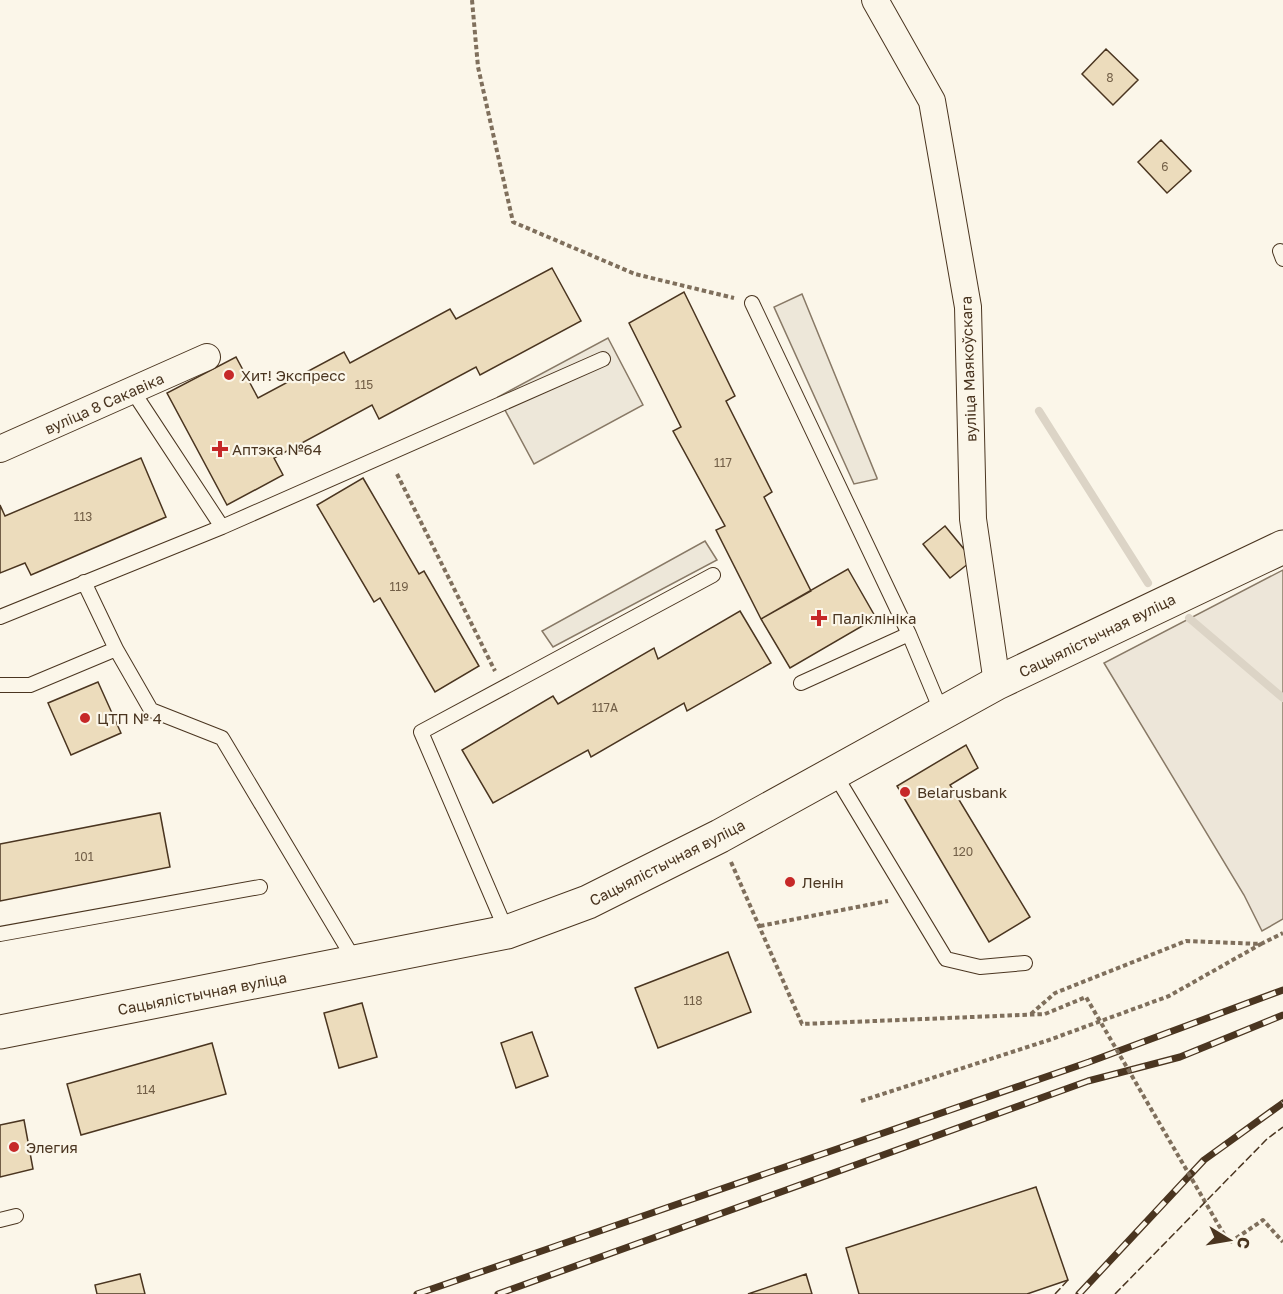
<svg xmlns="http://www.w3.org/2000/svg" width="1283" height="1294" font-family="'Golos Text',sans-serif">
	<rect width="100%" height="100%" fill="#fbf6e9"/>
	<path fill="#ede6d9" stroke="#887966" stroke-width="1.5" d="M1283,570V919L1262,931L1244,895L1104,663Z"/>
	<path fill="#ede7d9" stroke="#887966" stroke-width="1.5" d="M802,294L877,478V479L854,484L774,307Z
		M608,338L643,405L534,464L498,397Z
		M705,541L717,560L553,647L542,631Z"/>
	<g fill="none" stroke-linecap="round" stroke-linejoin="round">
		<path stroke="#dcd4c6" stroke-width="8" d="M1039,411L1148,583
			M1189,618L1283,698"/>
	</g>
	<path fill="#ecdcbc" stroke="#4a3520" stroke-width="1.5" d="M1106,49L1138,80L1113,105L1082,74Z
		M1161,140L1191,171L1167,193L1138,162Z
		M552,268L581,321L480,375L476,367L379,419L372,405L274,458L283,475L227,505L167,393L236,357L258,398L344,352L350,363L450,309L456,319Z
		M684,292L735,396L726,401L772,492L764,497L811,591L761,619L716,530L725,526L673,431L681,427L629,323Z
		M141,458L166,517L31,575L25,563L0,573V505L5,516Z
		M363,478L419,574L424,571L479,666L435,692L380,598L374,602L317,505Z
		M945,526L973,560L950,578L923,544Z
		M848,569L876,618L790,668L761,619Z
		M740,611L771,663L687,711L684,703L591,757L588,750L493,803L462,750L553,696L558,704L654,648L658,659Z
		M98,682L121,733L71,755L48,703Z
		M966,745L978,768L950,785L1030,917L989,942L897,786Z
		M160,813L170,867L0,901V844Z
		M728,952L751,1012L658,1048L635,988Z
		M362,1003L377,1057L339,1068L324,1013Z
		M532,1032L548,1076L516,1088L501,1043Z
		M212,1043L226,1094L81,1135L67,1084Z
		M24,1120L33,1169L0,1177V1125Z
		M1036,1187L1068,1280L1027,1294H859L846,1248Z
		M140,1274L145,1294H97L95,1285Z
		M806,1274L812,1294H748Z"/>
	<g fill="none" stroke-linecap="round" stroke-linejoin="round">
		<g stroke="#4a3520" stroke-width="16">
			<path id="lane" d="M1280,251L1283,259
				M752,303L909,634
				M132,390L222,527L603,359
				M84,582L116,649L151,710L222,738L355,961
				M0,617L222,527
				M801,683L909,634L942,713
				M0,685H30L116,649
				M834,773L946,959L980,967L1025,963
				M507,932L421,732L713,575
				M0,934L260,887
				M0,1220L16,1216"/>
		</g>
		<g stroke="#4a3520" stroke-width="28">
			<path id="street" d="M875,0L932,101L968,307L973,519L997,683
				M0,449L207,357"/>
		</g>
		<g stroke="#4a3520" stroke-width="35">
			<path id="secondary" d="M0,1032L507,932L588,902L720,836L997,683L1283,547"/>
		</g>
		<path stroke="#7f6f5c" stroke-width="4" stroke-dasharray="4.5 3" stroke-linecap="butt" d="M472,0L478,67L513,222L635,274L734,298
			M397,474L495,671
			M731,862L802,1024L1045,1014
			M760,926L888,901
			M1031,1014L1055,993L1186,941L1261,944L1283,933
			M861,1101L1049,1040L1169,996L1261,944"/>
		<use href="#lane" stroke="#fbf6e9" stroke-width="14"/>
		<use href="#street" stroke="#fbf6e9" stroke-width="26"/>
		<use href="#secondary" stroke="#fbf6e9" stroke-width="33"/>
		<g stroke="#4a3520" stroke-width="7">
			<path id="rail" d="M417,1294L1089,1062L1283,990
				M498,1294L1088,1081L1180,1057L1283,1015
				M1079,1294L1204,1160L1283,1103"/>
		</g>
		<use href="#rail" stroke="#fbf6e9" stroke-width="4.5" stroke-dasharray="14" stroke-linecap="butt"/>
		<path stroke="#7f6f5c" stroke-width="4" stroke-dasharray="4.5 3" stroke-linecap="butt" d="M1045,1014L1086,997L1229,1243L1263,1220L1283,1242"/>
		<path stroke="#4a3520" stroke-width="1.5" stroke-dasharray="8 3" stroke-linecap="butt" d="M1055,1294L1068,1280
			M1115,1294L1267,1139L1283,1127"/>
	</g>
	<g fill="#c62828" stroke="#fbf6e9" stroke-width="2">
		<circle cx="229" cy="375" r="6"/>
		<path d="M217 440h6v6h6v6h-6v6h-6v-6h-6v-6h6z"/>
		<path d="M816 609h6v6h6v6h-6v6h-6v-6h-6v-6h6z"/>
		<circle cx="85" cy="718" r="6"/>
		<circle cx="905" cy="792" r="6"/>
		<circle cx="790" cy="882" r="6"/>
		<circle cx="14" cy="1147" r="6"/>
	</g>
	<g text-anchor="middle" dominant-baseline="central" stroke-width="4.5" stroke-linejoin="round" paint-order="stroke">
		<g font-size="12" fill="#725f47">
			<text x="1110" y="77">8</text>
			<text x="1165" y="166">6</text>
			<text x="364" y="384">115</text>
			<text x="723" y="462">117</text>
			<text x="83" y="516">113</text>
			<text x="399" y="586">119</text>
			<text x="605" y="707">117А</text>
			<text x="963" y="851">120</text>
			<text x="84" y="856">101</text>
			<text x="693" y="1000">118</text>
			<text x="146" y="1089">114</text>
		</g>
		<g font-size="15" fill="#4a3520" stroke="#fbf6e9">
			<text transform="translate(968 369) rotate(-92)">вуліца Маякоўскага</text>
			<text transform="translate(104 403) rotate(-24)">вуліца 8 Сакавіка</text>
			<text transform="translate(1097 635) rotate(-26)">Сацыялістычная вуліца</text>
			<text transform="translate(667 862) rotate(-27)">Сацыялістычная вуліца</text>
			<text transform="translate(202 993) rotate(-11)">Сацыялістычная вуліца</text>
		</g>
		<g font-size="15" fill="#4a3520" stroke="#fbf6e9" text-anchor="start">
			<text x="241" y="375">Хит! Экспресс</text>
			<text x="232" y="449">Аптэка №64</text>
			<text x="832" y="618">Паліклініка</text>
			<text x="97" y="718">ЦТП № 4</text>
			<text x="917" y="792">Belarusbank</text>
			<text x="802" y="882">Ленін</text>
			<text x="26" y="1147">Элегия</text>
		</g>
	</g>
	<g transform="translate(1229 1240) rotate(101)" stroke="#fbf6e9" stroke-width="4.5" paint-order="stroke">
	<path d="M0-4.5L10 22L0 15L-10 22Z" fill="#4a3520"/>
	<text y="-9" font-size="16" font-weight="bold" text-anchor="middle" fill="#4a3520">С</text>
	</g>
</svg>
